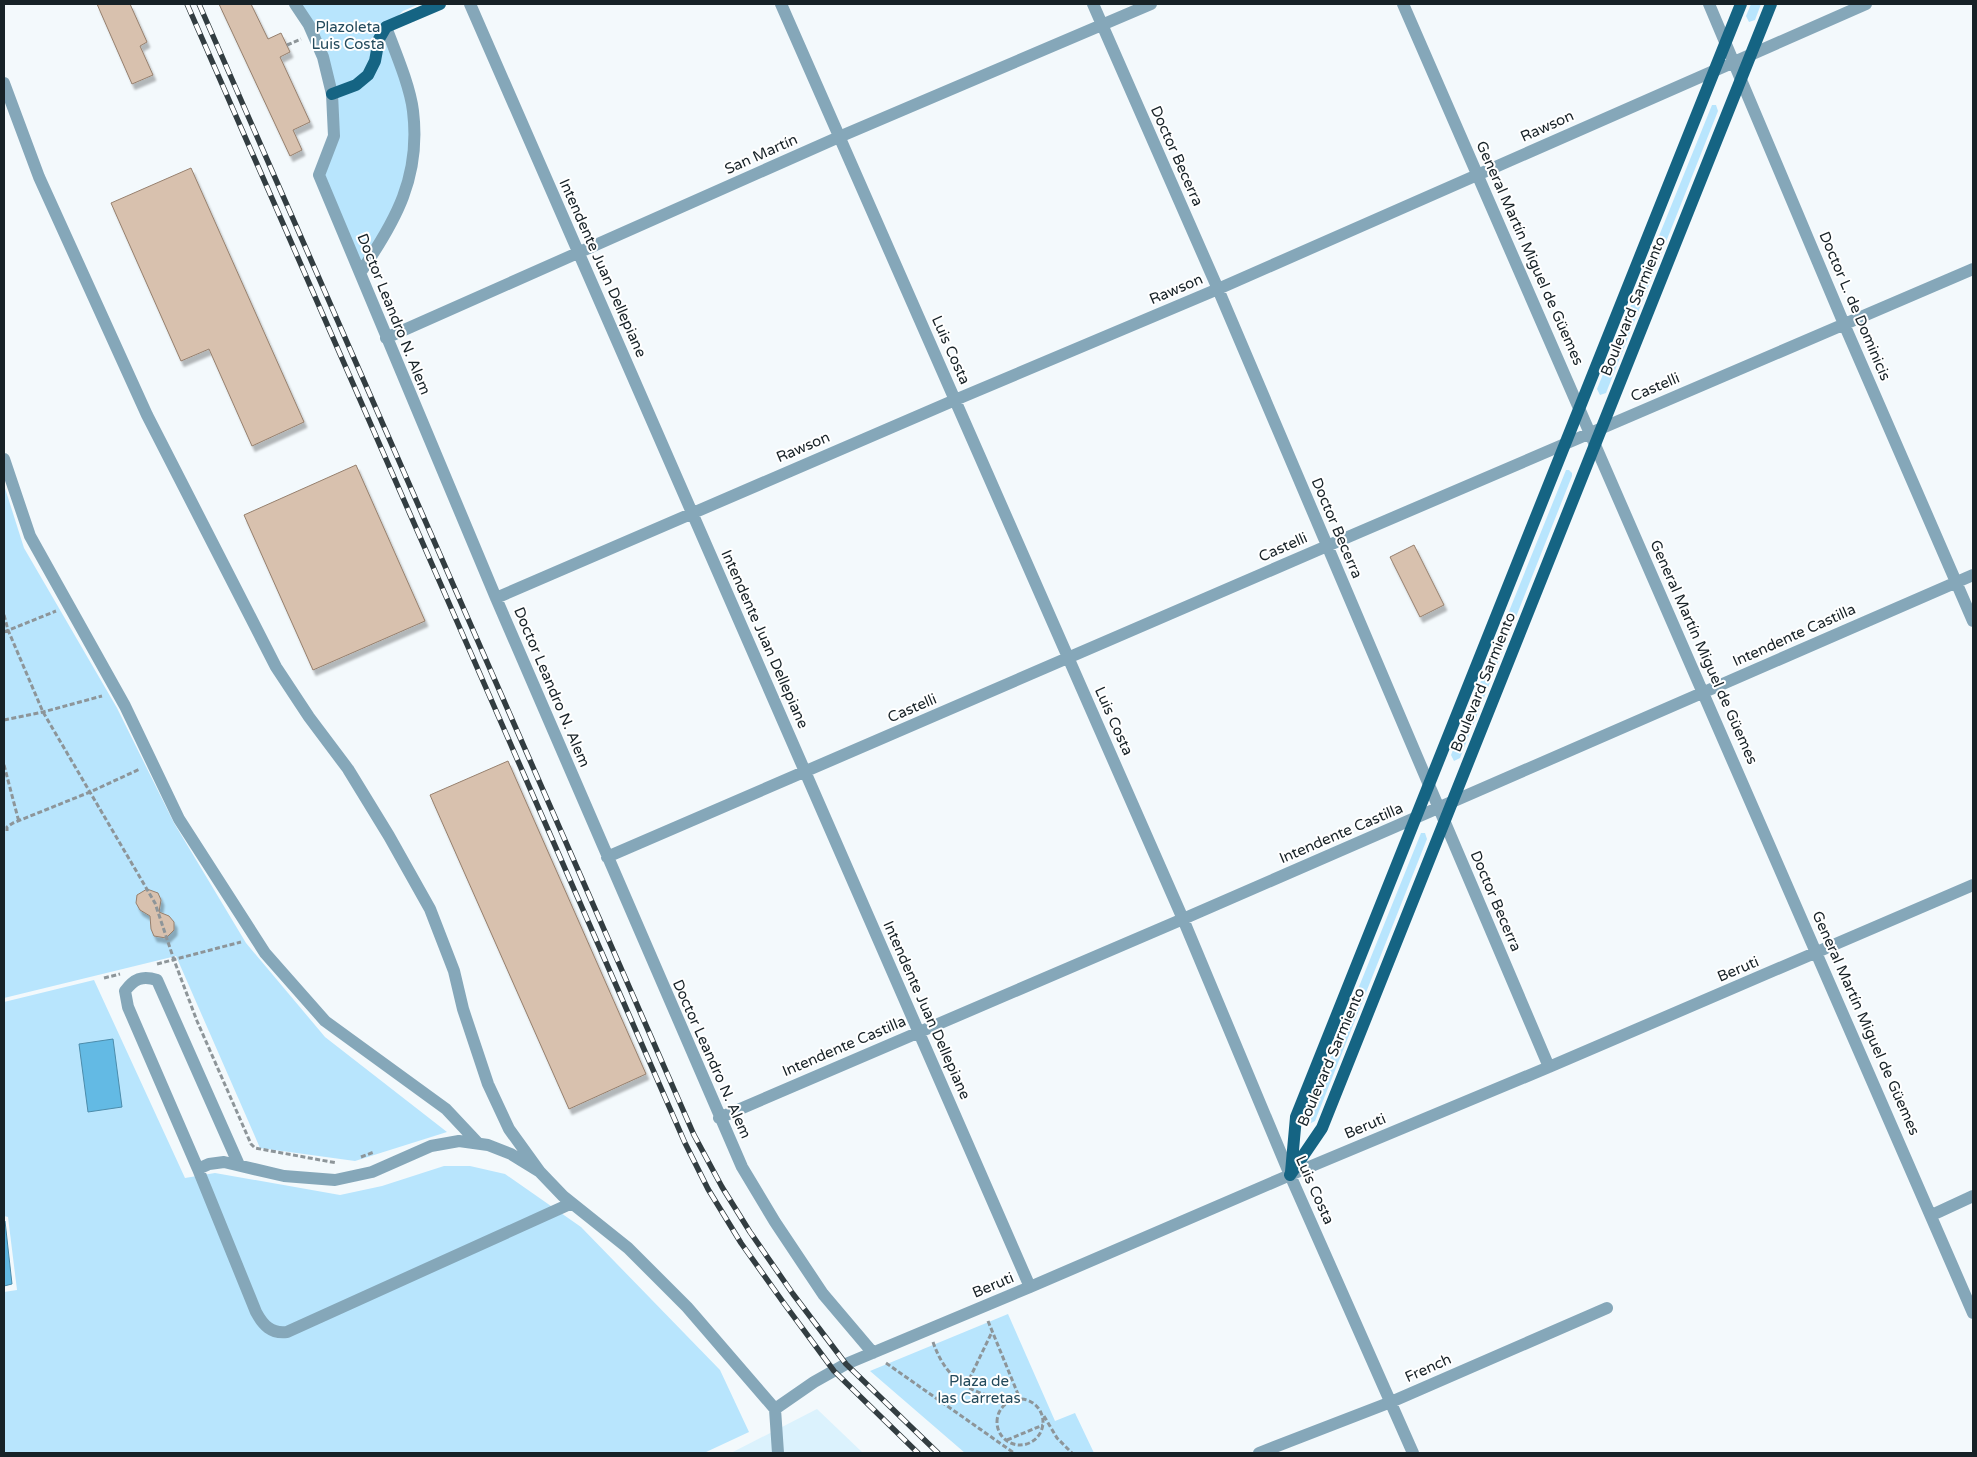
<svg xmlns="http://www.w3.org/2000/svg" width="1977" height="1457" font-family="'Varela Round',sans-serif">
	<defs>
		<filter id="shadow"><feDropShadow dx="3" dy="5.5" stdDeviation="1" flood-color="#0004"/></filter>
	</defs>
	<rect width="100%" height="100%" fill="#f3f9fc"/>
	<path fill="#dbf2fd" d="M817,1409L863,1453H731Z"/>
	<path fill="#b8e5fd" d="M295,4H419L403,11L386,27L413,110L403,201L360,273L319,175L334,136L332,94Z
		M1751,4H1761L1755,20L1749,22L1746,16Z
		M1712,105H1716L1718,111L1606,393L1600,395L1597,389Z
		M1566,470H1569L1572,473V476L1460,758L1454,761L1451,755Z
		M4,485L24,548L117,708L174,823L246,943L325,1037L447,1132L355,1161L260,1148L176,956L4,998Z
		M1421,833H1425L1427,839L1315,1121L1309,1124L1306,1118Z
		M94,980L185,1178L215,1173L340,1195L382,1186L444,1166H470L505,1174L581,1227L720,1370L749,1432L704,1453H4V1292L17,1290L8,1217L4,1216V1002Z
		M1008,1314L1055,1421L1075,1413L1094,1453H965L870,1371Z"/>
	<path fill="#63bae4" stroke="#4c8cab" d="M113,1039L122,1107L88,1112L79,1044Z
		M4,1221H5L12,1284L4,1286Z"/>
	<path fill="#d8c1ae" stroke="#96806e" filter="url(#shadow)" d="M97,4H130L147,42L140,46L153,75L132,84Z
		M219,4H251L268,39L281,33L290,52L280,57L310,122L293,130L302,150L290,156Z
		M191,168L304,422L252,446L209,349L181,361L111,203Z
		M356,465L425,621L313,670L244,515Z
		M1414,545L1444,605L1420,617L1390,557Z
		M508,761L646,1074L569,1109L430,795Z
		M147,889L158,893L161,900L159,912L169,916L174,922V930L166,938L154,936L151,929L150,916L140,910L136,903L137,895Z"/>
	<g fill="none" stroke-linecap="round" stroke-linejoin="round">
		<path stroke="#8d9599" stroke-width="3" stroke-dasharray="5 2.5" stroke-linecap="butt" d="M287,45L301,39
			M4,615L8,630L43,712L155,903L174,960L197,1021L251,1144L255,1148L337,1163
			M4,632L56,611
			M4,720L43,712L102,696
			M4,765L19,822
			M7,831V827L13,823L90,792L140,769
			M157,964L241,942
			M104,978L120,974
			M361,1157L374,1152
			M988,1321L1020,1399
			M933,1342C946,1380 971,1395 1011,1400
			M886,1363L1014,1453
			M966,1386L992,1332
			M997 1422a23 23 0 1 1 46 0a23 23 0 1 1-46 0Z
			M1044,1416L1057,1438L1072,1453
			M1007,1440L1043,1425"/>
		<path stroke="#85a7b9" stroke-width="12" d="M295,4L309,25L323,57L332,94L334,136L319,175L496,598L742,1167L775,1222L823,1294L873,1353
			M470,4L1030,1287
			M781,4L1183,919L1290,1175L1413,1453
			M1093,4L1218,289L1549,1067
			M1403,4L1973,1313
			M1709,4L1844,324L1973,621
			M4,83L39,177L147,415L276,667L309,717L348,769L389,836L430,909L454,971L463,1009L488,1084L509,1129L540,1172
			M360,273C396,221 421,176 413,111C410,86 395,51 386,27
			M386,338L839,137L1151,4
			M4,459L30,536L125,706L179,819L265,953L325,1021L446,1109L477,1142
			M496,598L955,400L1218,289L1866,4
			M607,857L1327,546L1973,269
			M719,1118L1183,919L1973,575
			M239,1165L157,980C142,975 134,979 125,991L128,1007L198,1169L256,1312C263,1325 271,1334 287,1332L572,1203
			M198,1169L209,1164L224,1162L284,1176L335,1180L372,1172L431,1146L459,1141L488,1145L511,1154L540,1172L563,1196L628,1248L687,1307L775,1409L778,1453
			M1932,1215L1973,1196
			M775,1409L814,1382L846,1364L1030,1287L1290,1175L1549,1067L1973,885
			M1259,1453L1391,1402L1607,1308"/>
		<path stroke="#156483" stroke-width="12" d="M332,94L356,85L368,75L375,61L379,39L386,27L440,4
			M1291,1172L1296,1117L1741,4
			M1290,1175L1322,1128L1771,4"/>
		<g stroke="#323d41" stroke-width="5.5">
			<path id="rail" d="M187,4L685,1143L708,1189L741,1243L783,1302L834,1371L918,1453
				M199,4L694,1135L722,1187L750,1232L793,1294L846,1364L938,1453"/>
		</g>
		<use href="#rail" stroke="#fff" stroke-width="4" stroke-dasharray="11" stroke-linecap="butt"/>
	</g>
	<g text-anchor="middle" dominant-baseline="central" stroke-width="4" stroke-linejoin="round" paint-order="stroke">
		<g font-size="15" fill="#234a5c" stroke="#fff">
			<text x="348" y="27">Plazoleta<tspan x="348" dy="17">Luis Costa</tspan></text>
			<text x="979" y="1381">Plaza de<tspan x="979" dy="17">las Carretas</tspan></text>
		</g>
		<g font-size="15" fill="#172227" stroke="#fff">
			<text transform="translate(1547 126) rotate(-24)">Rawson</text>
			<text transform="translate(761 154) rotate(-24)">San Martín</text>
			<text transform="translate(1177 156) rotate(66)">Doctor Becerra</text>
			<text transform="translate(1530 253) rotate(66)">General Martín Miguel de Güemes</text>
			<text transform="translate(603 268) rotate(66)">Intendente Juan Dellepiane</text>
			<text transform="translate(1176 289) rotate(-23)">Rawson</text>
			<text transform="translate(1633 306) rotate(-68)">Boulevard Sarmiento</text>
			<text transform="translate(1855 306) rotate(67)">Doctor L. de Dominicis</text>
			<text transform="translate(394 314) rotate(68)">Doctor Leandro N. Alem</text>
			<text transform="translate(951 350) rotate(66)">Luis Costa</text>
			<text transform="translate(1655 387) rotate(-23)">Castelli</text>
			<text transform="translate(803 447) rotate(-23)">Rawson</text>
			<text transform="translate(1337 528) rotate(67)">Doctor Becerra</text>
			<text transform="translate(1283 547) rotate(-24)">Castelli</text>
			<text transform="translate(1794 635) rotate(-24)">Intendente Castilla</text>
			<text transform="translate(765 639) rotate(66)">Intendente Juan Dellepiane</text>
			<text transform="translate(1704 652) rotate(66)">General Martín Miguel de Güemes</text>
			<text transform="translate(1483 682) rotate(-68)">Boulevard Sarmiento</text>
			<text transform="translate(552 687) rotate(67)">Doctor Leandro N. Alem</text>
			<text transform="translate(912 708) rotate(-23)">Castelli</text>
			<text transform="translate(1114 721) rotate(66)">Luis Costa</text>
			<text transform="translate(1341 833) rotate(-23)">Intendente Castilla</text>
			<text transform="translate(1496 901) rotate(67)">Doctor Becerra</text>
			<text transform="translate(1738 969) rotate(-23)">Beruti</text>
			<text transform="translate(927 1010) rotate(66)">Intendente Juan Dellepiane</text>
			<text transform="translate(1866 1023) rotate(66)">General Martín Miguel de Güemes</text>
			<text transform="translate(844 1046) rotate(-23)">Intendente Castilla</text>
			<text transform="translate(1331 1057) rotate(-67)">Boulevard Sarmiento</text>
			<text transform="translate(712 1059) rotate(66)">Doctor Leandro N. Alem</text>
			<text transform="translate(1365 1126) rotate(-23)">Beruti</text>
			<text transform="translate(1315 1190) rotate(66)">Luis Costa</text>
			<text transform="translate(993 1285) rotate(-23)">Beruti</text>
			<text transform="translate(1428 1368) rotate(-24)">French</text>
		</g>
	</g>
	<rect width="1977" height="1457" fill="none" stroke="#172227" stroke-width="10"/>
</svg>
